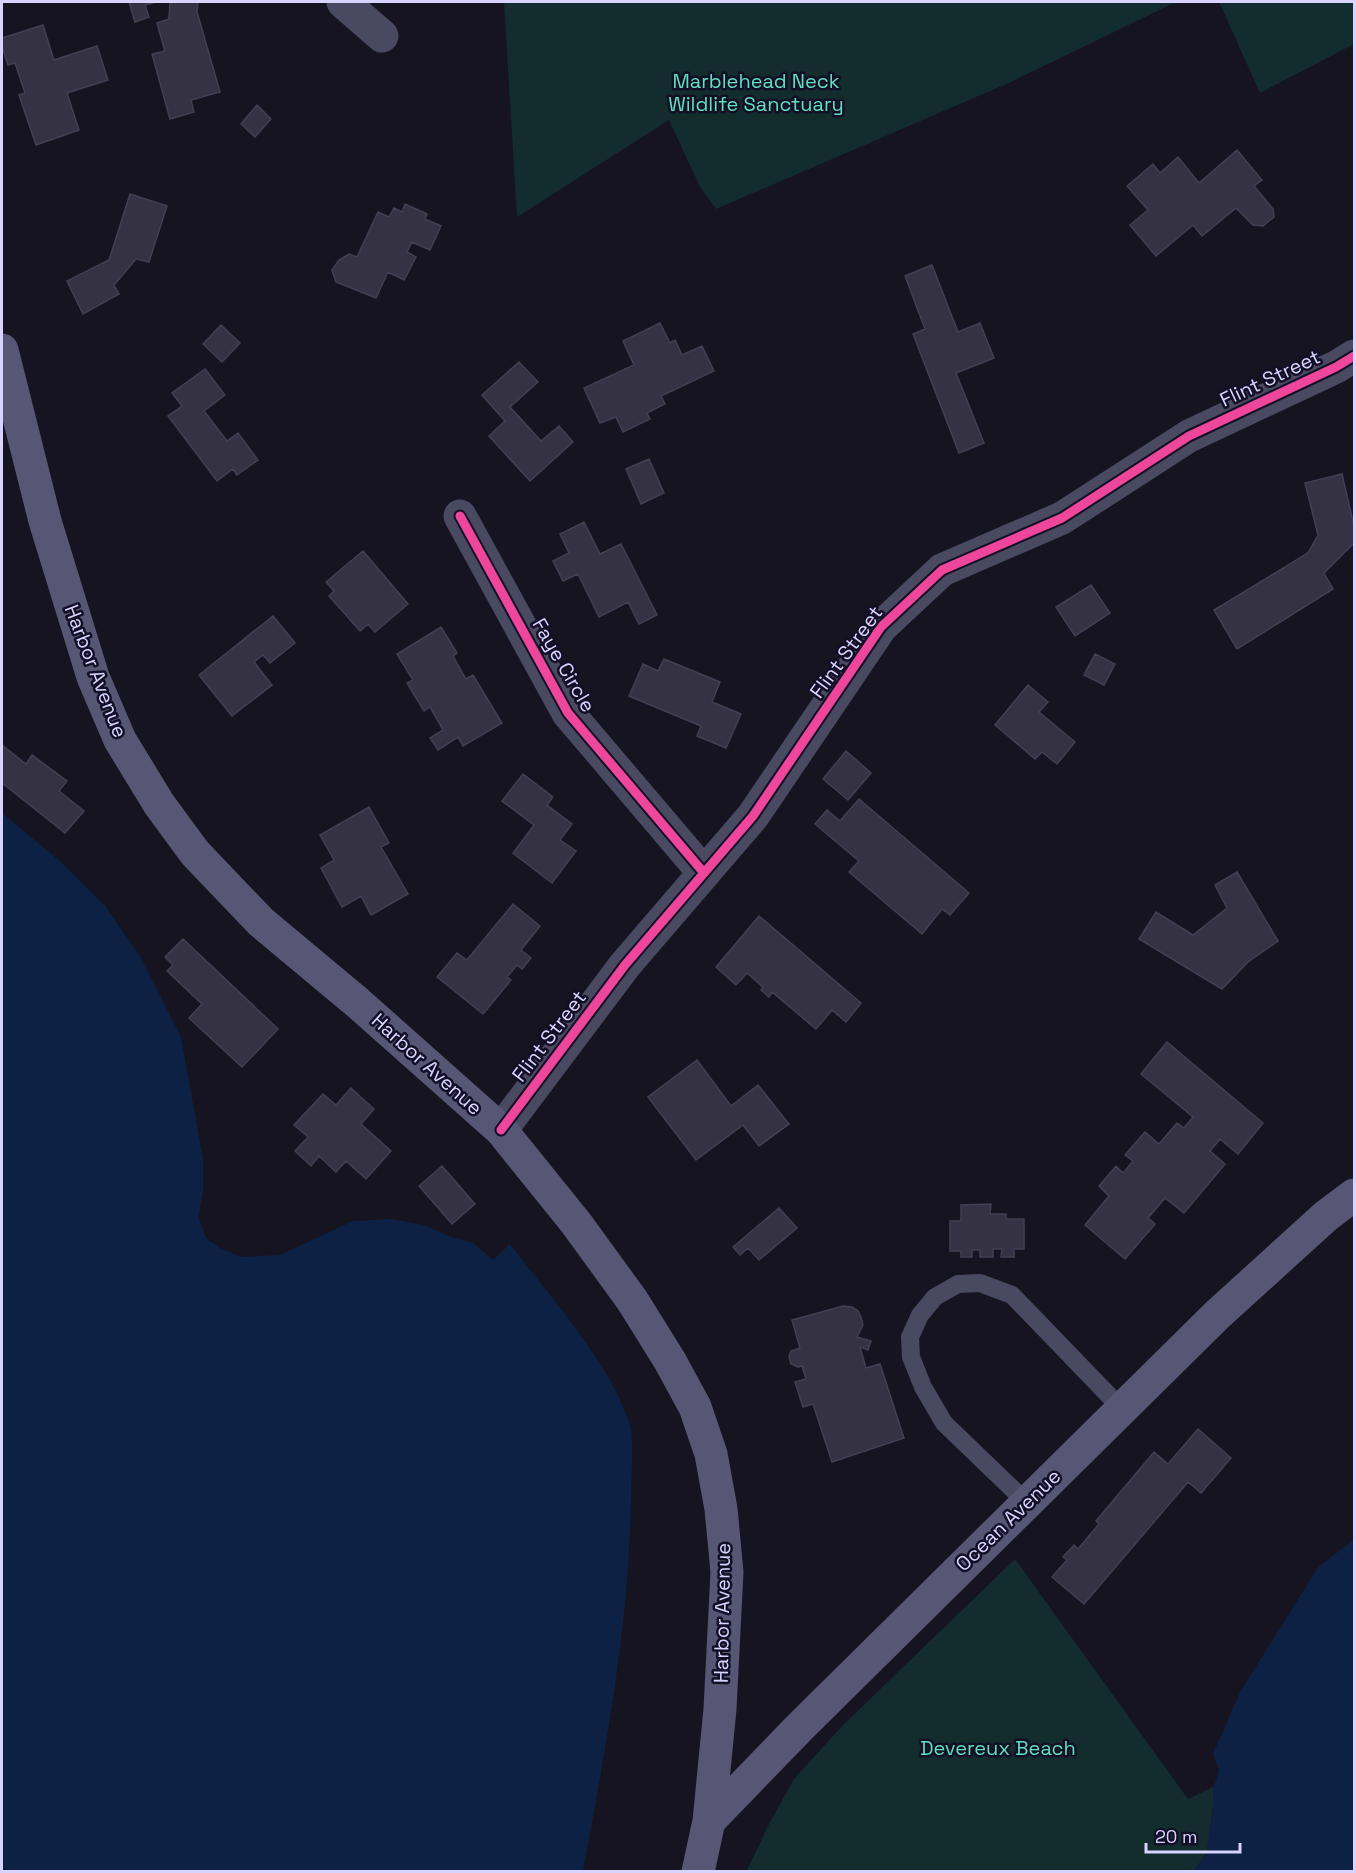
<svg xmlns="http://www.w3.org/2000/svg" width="1356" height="1873" font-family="'Space Grotesk',sans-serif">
	<rect width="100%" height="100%" fill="#161421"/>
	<path fill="#132c2d" d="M504,2H1176L1011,82L716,209L700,187L669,120L517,217Z
		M1219,2H1354V44L1260,93Z
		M1015,1559L1188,1799L1213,1787V1807L1207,1852L1194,1871L746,1872L769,1824L794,1779L842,1726Z"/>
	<path fill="#0d2144" d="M2,813L61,862L106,907L141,958L181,1037L203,1159V1193L198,1216L206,1238L220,1248L241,1257L280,1255L353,1221L391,1219L424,1225L449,1236L473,1243L493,1260L510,1244C550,1297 610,1362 630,1425C634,1439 631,1478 631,1493C630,1621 606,1747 583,1871H2Z
		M1354,1540V1871H1194L1207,1852L1213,1807V1787L1216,1781L1219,1769L1213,1754L1240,1692L1319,1566Z"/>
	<path fill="#343243" stroke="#433f54" stroke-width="1.5" d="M129,2H156L145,5L149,17L135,22Z
		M170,2H198L197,12L220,92L191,100L194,112L170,119L152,54L165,51L157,23L169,19Z
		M43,25L54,60L97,46L108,80L67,93L79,130L36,145L19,95L25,93L15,63L8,65L2,46V38Z
		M257,105L271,119L255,137L241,124Z
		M1237,150L1262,180L1254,186L1273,209L1274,217L1263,226L1253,225L1236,208L1202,236L1193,225L1156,256L1130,225L1148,210L1127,186L1153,164L1160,173L1178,157L1199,183Z
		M130,194L167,206L149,262L136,259L114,285L119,294L83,314L67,281L109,260Z
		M405,204L427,214L425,219L441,226L430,250L412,242L407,252L416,257L404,280L388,272L376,298L336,282L332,270L339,260L349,254L357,257L378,212L389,217L394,208L402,212Z
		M932,265L958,332L980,323L994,358L956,373L984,443L959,453L913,334L925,329L905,276Z
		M660,323L670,343L675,340L682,355L702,346L714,371L661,396L665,404L647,413L650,419L623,432L616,417L600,423L584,388L634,365L623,341Z
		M221,325L240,343L222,362L203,344Z
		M519,362L538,382L510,407L541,441L559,426L573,442L530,481L489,436L505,421L482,395Z
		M205,369L225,395L204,411L227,441L238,433L258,460L237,475L233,469L217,481L168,416L182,406L172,393Z
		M649,459L664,493L641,504L626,469Z
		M1342,474L1354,526V543L1324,573L1333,589L1237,649L1214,610L1308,553L1318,535L1305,483Z
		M584,522L600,554L621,544L657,615L639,624L628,602L599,617L578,574L563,581L553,561L569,553L560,534Z
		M363,551L408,604L375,632L368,624L360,631L329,596L334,591L326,582Z
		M1091,585L1110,613L1075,636L1056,607Z
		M273,616L295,643L270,663L263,655L254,662L272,685L232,716L199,675Z
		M441,627L457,653L453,656L466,679L473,675L502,723L463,746L458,737L438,750L430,738L443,730L430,707L424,711L407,683L413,680L397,654Z
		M1095,654L1115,664L1104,685L1084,675Z
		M664,659L720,682L712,702L741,714L726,748L697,736L701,726L629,696L643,664L658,671Z
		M1028,685L1048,702L1039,712L1075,742L1057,764L1042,752L1035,759L995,725Z
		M2,745L26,764L32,755L67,781L59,791L84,811L65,833L2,783Z
		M846,751L871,773L848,800L823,779Z
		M523,774L553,797L547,805L572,824L560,840L576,851L552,883L513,853L534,825L502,801Z
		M859,799L969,893L950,915L942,909L922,934L849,872L859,861L815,824L827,810L840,821Z
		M369,807L389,843L381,847L408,894L371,915L361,896L342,907L321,868L334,860L320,835Z
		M1237,872L1278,941L1248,962L1222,989L1139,939L1156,912L1193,935L1227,908L1215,885Z
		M513,904L540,926L521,950L531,958L522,969L517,965L507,977L511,980L483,1014L437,977L457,953L467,960Z
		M759,916L861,1003L846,1022L832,1010L816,1029L772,992L769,997L761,990L763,987L747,973L736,985L716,967Z
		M183,939L278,1029L242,1067L189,1018L202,1004L167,971L173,965L165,957Z
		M1167,1042L1263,1123L1238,1154L1220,1139L1210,1151L1225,1164L1184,1213L1165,1198L1148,1218L1155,1224L1125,1259L1085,1225L1109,1196L1099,1186L1116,1166L1123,1173L1133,1161L1125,1155L1145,1132L1159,1144L1177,1123L1184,1128L1193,1117L1141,1074Z
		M697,1060L731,1106L758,1085L789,1124L759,1146L743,1125L696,1160L648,1097Z
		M351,1088L374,1109L361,1124L391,1151L366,1179L346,1161L336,1172L319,1156L311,1166L295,1151L308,1137L294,1125L323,1094L336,1105Z
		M442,1166L475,1204L452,1224L419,1186Z
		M991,1204L990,1214H1006V1219H1024V1249H1014V1257H1001L1002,1249H993V1257H980V1250H972V1257H961V1251H950V1221H961V1205Z
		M779,1208L797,1228L759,1260L748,1248L740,1255L733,1247Z
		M843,1306L852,1307L858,1311L861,1317L863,1325L857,1337L871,1341L868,1350L860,1347L866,1368L880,1364L904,1438L832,1462L813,1404L803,1407L795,1382L806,1379L802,1366L798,1367L791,1364L789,1356L791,1351L800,1348L792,1320Z
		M1198,1429L1231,1458L1201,1493L1188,1482L1084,1604L1052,1577L1067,1560L1063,1557L1074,1545L1078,1549L1099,1524L1096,1521L1154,1452L1168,1464Z"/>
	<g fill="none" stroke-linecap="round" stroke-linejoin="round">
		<path stroke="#4a4962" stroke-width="18" d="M1026,1502L944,1423L923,1387L911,1357L910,1337L920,1315L935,1297L958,1284L980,1283L1012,1295L1122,1409"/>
		<path stroke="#4a4962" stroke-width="33" d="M343,2L382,36
			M460,516L568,713L704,873
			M501,1130L625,965L753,816L881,627L942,570L1062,518L1189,436L1336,367L1354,356"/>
		<path stroke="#575674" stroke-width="33" d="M2,350L45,521L93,677L120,740L159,804L195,853L261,922L358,1003L501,1130L576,1223L632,1300L670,1361L695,1407L711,1454L721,1509L727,1572L720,1709L709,1821L698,1872
			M709,1821L800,1727L1217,1315L1326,1216L1354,1195"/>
		<g stroke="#130f26" stroke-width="13">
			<path id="cycleway" d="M460,516L568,713L704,873
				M501,1130L625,965L753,816L881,627L942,570L1062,518L1189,436L1336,367L1354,356"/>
		</g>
		<use href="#cycleway" stroke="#ed469a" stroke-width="9"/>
	</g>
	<g text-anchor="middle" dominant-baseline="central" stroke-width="5" stroke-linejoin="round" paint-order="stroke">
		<g font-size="20" fill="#5fe0c0" stroke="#130f26">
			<text x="756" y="81">Marblehead Neck<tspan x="756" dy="23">Wildlife Sanctuary</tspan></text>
			<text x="998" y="1748">Devereux Beach</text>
		</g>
		<g font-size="20" fill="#d9d4ff" stroke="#130f26">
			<text transform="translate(1270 378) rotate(-25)">Flint Street</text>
			<text transform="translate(846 652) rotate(-54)">Flint Street</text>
			<text transform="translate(564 665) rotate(60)">Faye Circle</text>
			<text transform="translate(96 671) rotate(69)">Harbor Avenue</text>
			<text transform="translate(549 1036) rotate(-53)">Flint Street</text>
			<text transform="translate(427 1064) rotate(42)">Harbor Avenue</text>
			<text transform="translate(1008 1520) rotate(-44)">Ocean Avenue</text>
			<text transform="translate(722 1613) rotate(-89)">Harbor Avenue</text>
		</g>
	</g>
	<rect width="1356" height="1873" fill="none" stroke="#d9d4ff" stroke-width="6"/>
	<path d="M1146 1843v9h94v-9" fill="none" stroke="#d9d4ff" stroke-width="3"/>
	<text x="1155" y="1843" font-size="18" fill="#d9d4ff" stroke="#130f26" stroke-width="4.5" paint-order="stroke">20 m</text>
</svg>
